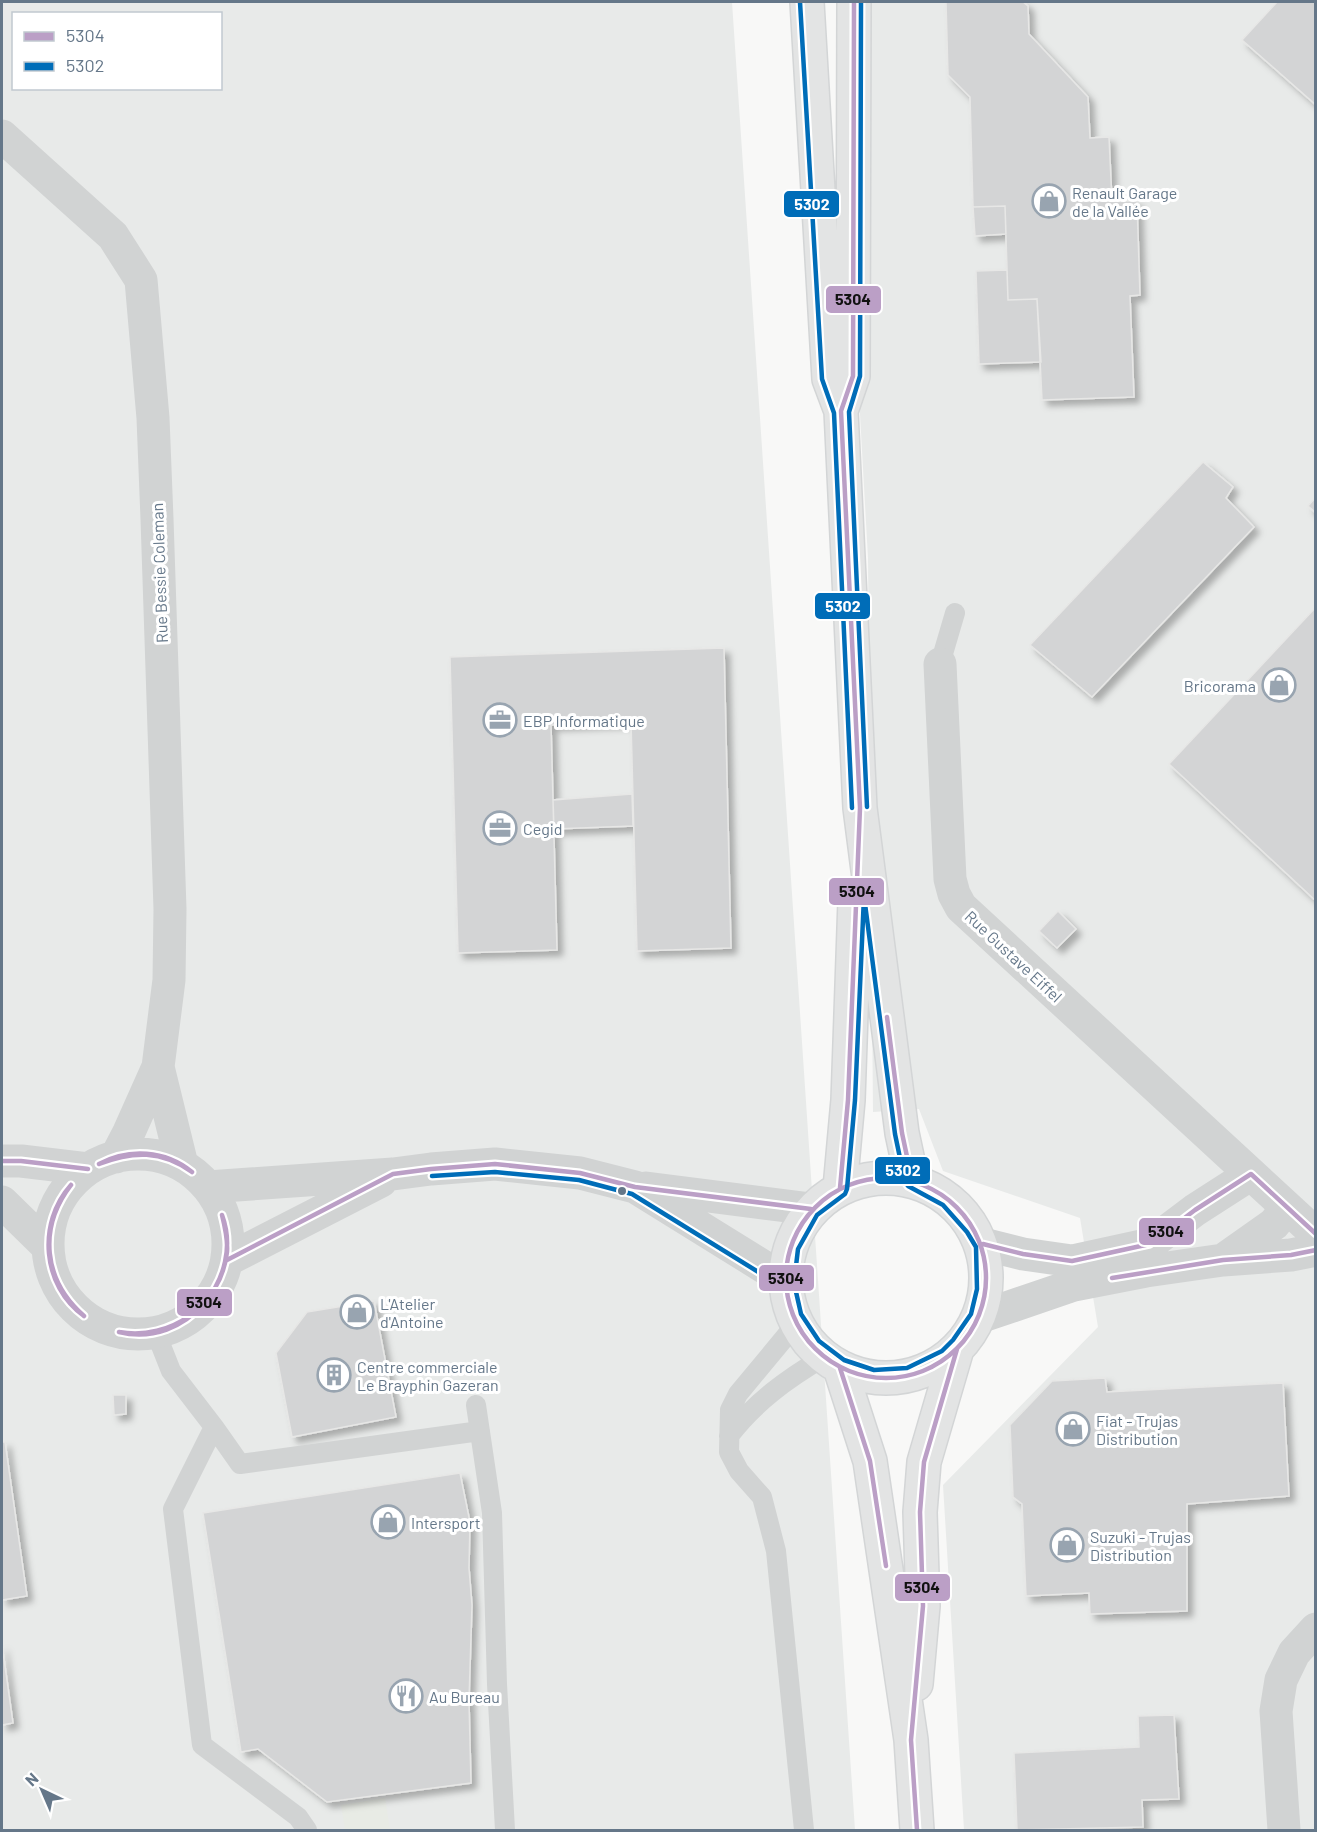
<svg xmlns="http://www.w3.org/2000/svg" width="1317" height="1832" font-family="Barlow,sans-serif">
	<defs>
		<filter id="shadow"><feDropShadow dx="5.5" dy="5.5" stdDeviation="3" flood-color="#0004"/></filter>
	</defs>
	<rect width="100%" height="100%" fill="#f8f8f7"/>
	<path fill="#e8eae9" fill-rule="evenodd" d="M2,2H732L855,1830H2ZM14,14H220V88H14Z
		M837,2H1315V1830H964L943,1485L1098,1327L1080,1218L943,1171L919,1109L873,1112L868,558Z"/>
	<path fill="#e8ebe5" d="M385,1798L390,1830H345L341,1805Z"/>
	<path fill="#d3d4d5" stroke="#e7e7e6" stroke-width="1.5" filter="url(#shadow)" d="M946,2H1023L1028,6L1029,34L1088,97L1090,138L1109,137L1112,201H1137L1140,295L1130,296L1134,397L1042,400L1037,299L1008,300L1005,206L973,207L970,97L948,75Z
		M1277,2H1316V105L1242,40Z
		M1005,206L1006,234L975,236L973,207Z
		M1007,270L1008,300L1037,299L1041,362L979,364L976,271Z
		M1203,462L1233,487L1226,498L1254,527L1092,697L1030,645Z
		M1316,497V513L1308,506Z
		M1316,607V901L1169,764Z
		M724,648L731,948L637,951L631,722L551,725L557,950L458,953L450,657Z
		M632,794L633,826L554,829L553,800Z
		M1058,911L1076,929L1057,948L1039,931Z
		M374,1301L396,1417L292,1437L276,1353L307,1312Z
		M1105,1378L1107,1392L1283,1383L1289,1496L1187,1504V1611L1090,1614L1089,1593L1026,1596L1022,1504L1013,1497L1010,1425L1052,1381Z
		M113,1395H126V1414L114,1415Z
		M2,1442H5L27,1596L2,1600Z
		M460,1473L470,1522L469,1568L472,1605L469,1701L471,1783L327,1802L258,1749L241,1752L203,1513Z
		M2,1645L13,1723L2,1725Z
		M1174,1715L1179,1799L1142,1800L1143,1827L1017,1830L1014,1753L1139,1747L1138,1716Z"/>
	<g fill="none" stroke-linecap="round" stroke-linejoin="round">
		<g stroke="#d3d5d6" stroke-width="36">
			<path id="secondary" d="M807,2L829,379L841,411L860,808L902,1133L912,1180
				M841,411L853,376L854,2
				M786 1278a100 100 0 1 1 200 0a100 100 0 1 1-200 0Z
				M840,1188L848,1100L855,900
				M840,1368L870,1461L911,1740L917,1830
				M916,1684L923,1606L920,1512L924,1462L957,1349"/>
		</g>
		<path stroke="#d1d3d3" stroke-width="20" d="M940,664L955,613
			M796,1324L738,1394L730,1410L729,1452L739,1471L762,1497L776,1551L804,1830
			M156,1333L171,1371L214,1427L240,1464L480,1431
			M476,1405L492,1513L497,1684L505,1830
			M214,1427L173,1509L202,1745L298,1817L307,1830
			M729,1436C755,1402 787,1379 824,1357"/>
		<path stroke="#d1d3d3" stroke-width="33" d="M2,136L113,236L141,280L153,418L157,519L170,909L169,980L158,1067L129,1132L116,1157
			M940,664L950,879L954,894L961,907L1316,1234
			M158,1067L182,1165
			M48 1244a90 90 0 1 1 180 0a90 90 0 1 1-180 0Z
			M2,1161H21L88,1169
			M208,1187L393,1174L431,1169L495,1164L580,1173L635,1187L785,1280
			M646,1188L811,1209
			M2,1202L47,1246
			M983,1244L1023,1254L1072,1261L1150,1244L1195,1210L1251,1174
			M227,1260L381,1181
			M1223,1260L1274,1224L1287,1208
			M977,1318L1074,1285L1146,1271L1223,1260L1291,1255L1316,1250
			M1284,1830L1276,1711L1281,1680L1294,1653L1316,1629"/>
		<use href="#secondary" stroke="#e3e4e4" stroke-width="33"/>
		<g stroke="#fff" stroke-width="9">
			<path id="bus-1" d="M887,1017L902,1133L912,1180
				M2,1161H21L88,1169
				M99,1164C129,1148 165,1150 192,1172
				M99,1164C133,1151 161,1150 192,1172
				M786 1278a100 100 0 1 1 200 0a100 100 0 1 1-200 0Z
				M71,1185C38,1228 43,1280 84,1316
				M71,1185C37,1223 42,1286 84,1316
				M840,1188L848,1100L860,808L841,411L853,376L854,2
				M983,1244L1023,1254L1072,1261L1150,1244L1195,1210L1251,1174L1316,1234
				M227,1260L393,1174L431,1169L495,1164L580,1173L635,1187L811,1209
				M1112,1278L1223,1260L1291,1255L1316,1250
				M119,1332C171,1341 221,1305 227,1252C228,1240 225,1227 222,1215
				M119,1332C186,1349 245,1277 222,1215
				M840,1368L870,1461L886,1566
				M917,1830L911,1740L923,1606L920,1512L924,1462L957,1349"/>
		</g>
		<g stroke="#fff" stroke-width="9">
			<path id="bus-2" d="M800,2L822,379L834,413L852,808
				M861,2L860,376L849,412L867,807
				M864,896L895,1134L905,1182L908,1186L943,1205L967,1232L976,1247L977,1289L971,1314L953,1340L942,1351L907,1368L874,1370L844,1360L819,1341L801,1314L794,1283L798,1249L817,1215L845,1194L847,1189L855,1100Z
				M432,1176L495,1172L579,1180L632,1194L781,1286"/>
		</g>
		<use href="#bus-1" stroke="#bb9fc6" stroke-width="4.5"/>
		<use href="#bus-2" stroke="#006db8" stroke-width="4.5"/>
	</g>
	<defs>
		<g id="shop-ring" transform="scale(1.725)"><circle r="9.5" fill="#fff" stroke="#98a4b0" stroke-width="1.5"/><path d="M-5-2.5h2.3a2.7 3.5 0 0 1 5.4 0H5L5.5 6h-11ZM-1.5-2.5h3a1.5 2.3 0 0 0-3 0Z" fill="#98a4b0"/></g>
		<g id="office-ring" transform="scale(1.725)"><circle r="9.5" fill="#fff" stroke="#98a4b0" stroke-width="1.5"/><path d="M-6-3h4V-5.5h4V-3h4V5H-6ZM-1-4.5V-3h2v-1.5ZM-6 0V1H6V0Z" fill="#98a4b0"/></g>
		<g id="building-ring" transform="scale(1.725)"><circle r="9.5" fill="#fff" stroke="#98a4b0" stroke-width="1.5"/><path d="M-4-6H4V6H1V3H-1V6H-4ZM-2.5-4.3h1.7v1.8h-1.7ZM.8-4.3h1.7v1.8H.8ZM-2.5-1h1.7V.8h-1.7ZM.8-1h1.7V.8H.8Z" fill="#98a4b0"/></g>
		<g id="restaurant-ring" transform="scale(1.725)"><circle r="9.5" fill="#fff" stroke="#98a4b0" stroke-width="1.5"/><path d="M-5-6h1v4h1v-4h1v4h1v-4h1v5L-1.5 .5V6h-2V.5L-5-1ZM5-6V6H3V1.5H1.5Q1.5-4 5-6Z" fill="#98a4b0"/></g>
	</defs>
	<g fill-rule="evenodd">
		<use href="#shop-ring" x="1049" y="201"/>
		<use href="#shop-ring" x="1279" y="685"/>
		<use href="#office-ring" x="500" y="720"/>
		<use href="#office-ring" x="500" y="828"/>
		<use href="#shop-ring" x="357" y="1312"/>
		<use href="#building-ring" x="334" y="1375"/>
		<use href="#shop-ring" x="1073" y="1429"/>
		<use href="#shop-ring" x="388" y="1522"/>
		<use href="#shop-ring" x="1067" y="1545"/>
		<use href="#restaurant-ring" x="406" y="1696"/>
	</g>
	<circle fill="#657789" stroke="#fff" stroke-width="2" cx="622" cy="1191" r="5"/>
	<g text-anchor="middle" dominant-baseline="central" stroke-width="6" stroke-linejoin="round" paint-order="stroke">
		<g font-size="16" fill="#657789" stroke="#fff" text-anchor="start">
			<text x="1072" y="192">Renault Garage<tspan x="1072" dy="18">de la Vallée</tspan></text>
			<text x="1256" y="685" text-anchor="end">Bricorama</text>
			<text x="523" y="720">EBP Informatique</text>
			<text x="523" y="828">Cegid</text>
			<text x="380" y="1303">L'Atelier<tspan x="380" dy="18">d'Antoine</tspan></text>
			<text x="357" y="1366">Centre commerciale<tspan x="357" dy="18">Le Brayphin Gazeran</tspan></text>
			<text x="1096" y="1420">Fiat - Trujas<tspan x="1096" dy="18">Distribution</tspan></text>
			<text x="411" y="1522">Intersport</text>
			<text x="1090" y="1536">Suzuki - Trujas<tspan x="1090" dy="18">Distribution</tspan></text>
			<text x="429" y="1696">Au Bureau</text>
		</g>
		<g font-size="16" fill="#657789" stroke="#fff">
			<text transform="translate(159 573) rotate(-92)">Rue Bessie Coleman</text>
			<text transform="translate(1014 956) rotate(43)">Rue Gustave Eiffel</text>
		</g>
	</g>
	<g stroke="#fff" stroke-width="2">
		<rect x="783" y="190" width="57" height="28" rx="6" fill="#006db8"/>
		<rect x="825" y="285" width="57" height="29" rx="6" fill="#bb9fc6"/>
		<rect x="814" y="592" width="57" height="28" rx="6" fill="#006db8"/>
		<rect x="828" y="877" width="57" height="29" rx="6" fill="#bb9fc6"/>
		<rect x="874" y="1156" width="57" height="29" rx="6" fill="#006db8"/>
		<rect x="1138" y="1217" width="57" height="29" rx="6" fill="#bb9fc6"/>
		<rect x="758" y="1264" width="57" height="28" rx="6" fill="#bb9fc6"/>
		<rect x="176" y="1288" width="57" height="29" rx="6" fill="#bb9fc6"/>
		<rect x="894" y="1573" width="57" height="29" rx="6" fill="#bb9fc6"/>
	</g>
	<g font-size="16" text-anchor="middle" font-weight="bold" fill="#fff">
		<text x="812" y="210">5302</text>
		<text x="843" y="612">5302</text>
		<text x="903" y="1176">5302</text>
	</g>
	<g font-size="16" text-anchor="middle" font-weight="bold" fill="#111">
		<text x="853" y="305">5304</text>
		<text x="857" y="897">5304</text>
		<text x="1166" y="1237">5304</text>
		<text x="786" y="1284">5304</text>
		<text x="204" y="1308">5304</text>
		<text x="922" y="1593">5304</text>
	</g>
	<rect width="1317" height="1832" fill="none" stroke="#657789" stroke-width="6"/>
	<rect x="12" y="12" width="210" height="78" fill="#ffffff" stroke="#c1c9d0" stroke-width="1.5"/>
	<rect x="24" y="32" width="30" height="9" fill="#bb9fc6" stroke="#c1c9d0" stroke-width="1.5"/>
	<text x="66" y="42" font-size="18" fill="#657789">5304</text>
	<rect x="24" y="62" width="30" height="9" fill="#006db8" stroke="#c1c9d0" stroke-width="1.5"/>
	<text x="66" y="72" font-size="18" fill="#657789">5302</text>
	<g transform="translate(42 1790) rotate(316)" stroke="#ffffff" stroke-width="4.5" paint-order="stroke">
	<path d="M0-4.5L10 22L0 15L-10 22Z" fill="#657789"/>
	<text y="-9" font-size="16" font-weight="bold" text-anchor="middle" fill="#657789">N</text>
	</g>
</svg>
